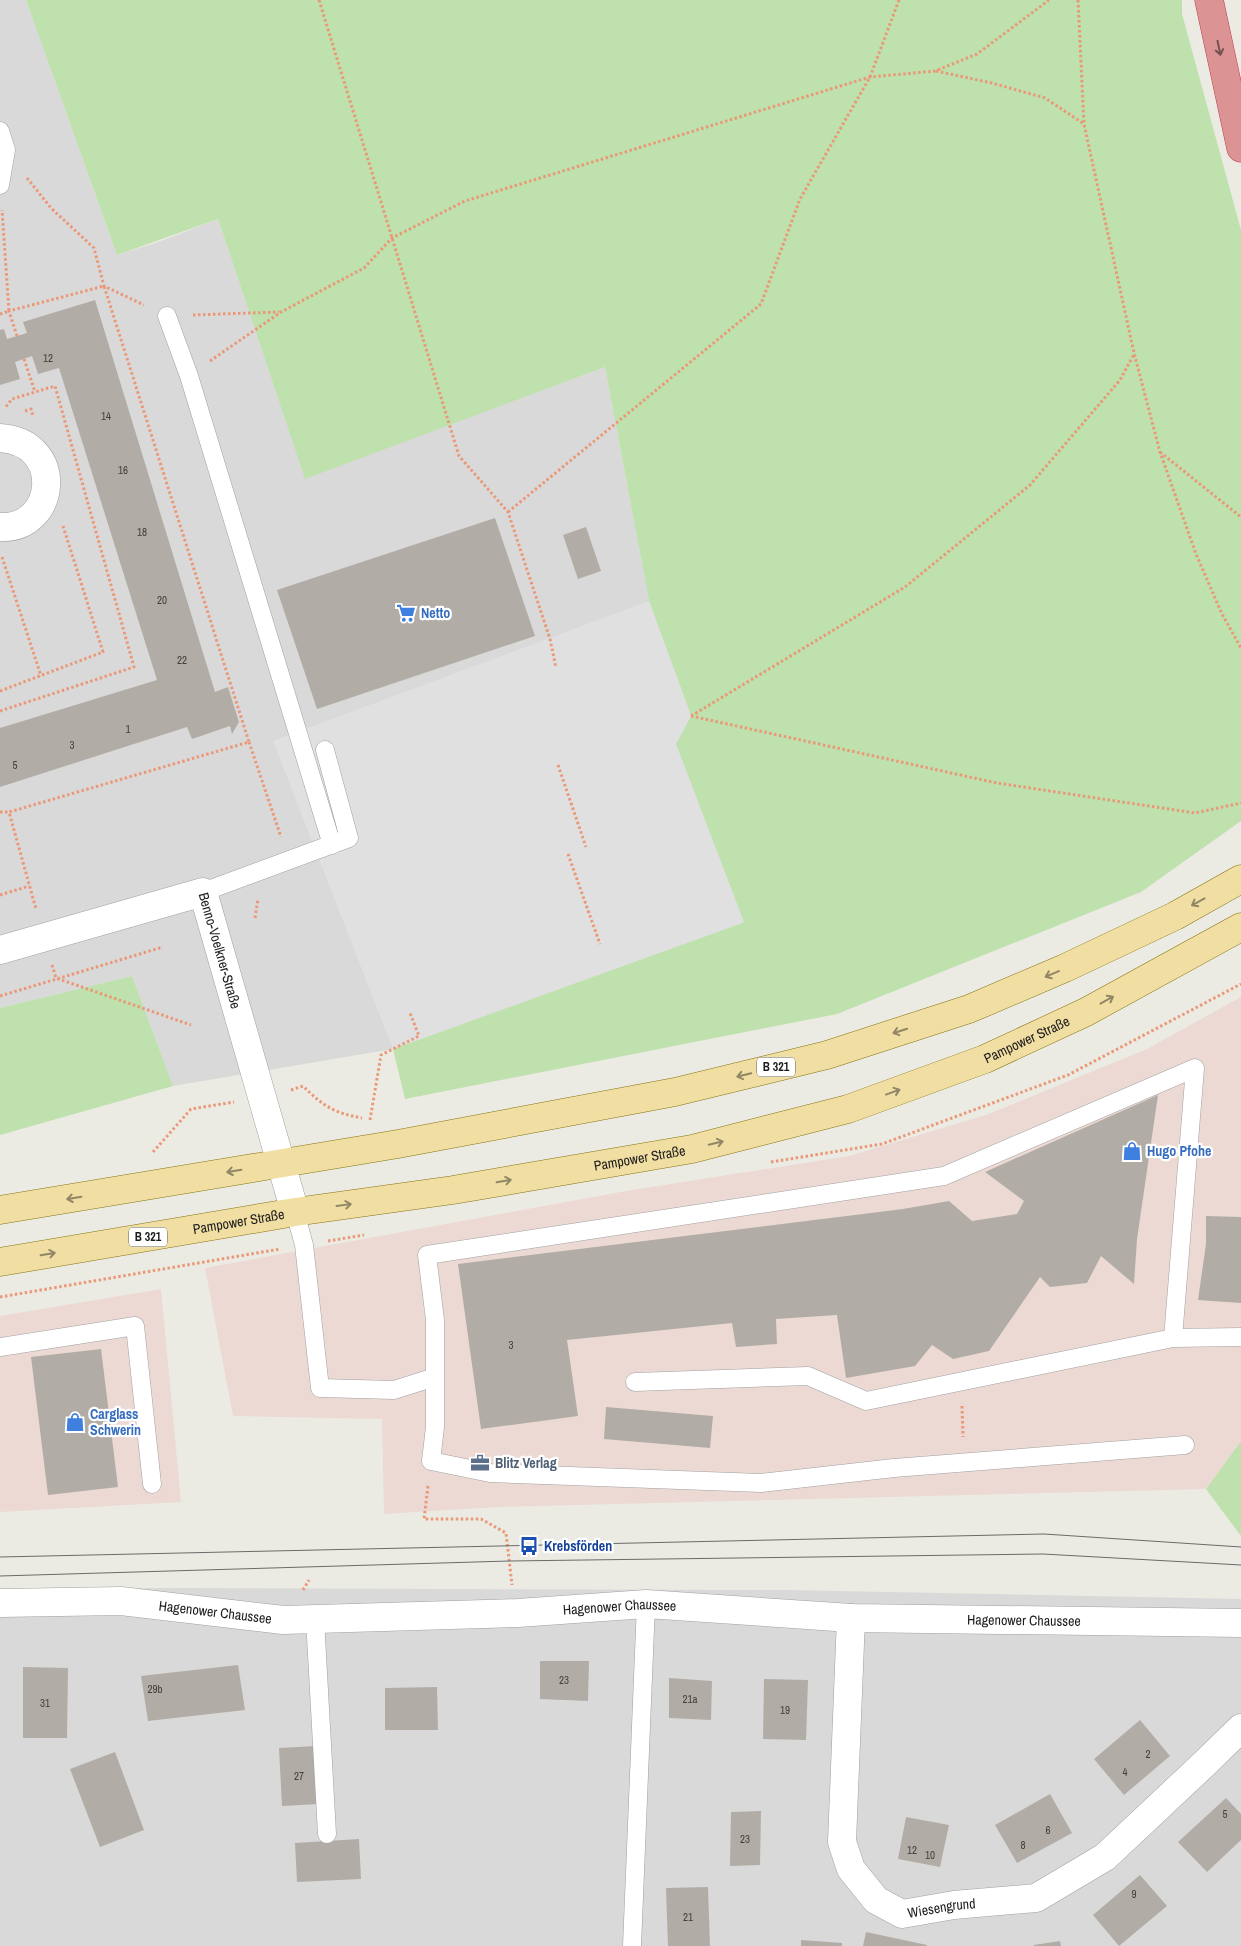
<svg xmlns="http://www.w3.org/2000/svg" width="1241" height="1946" font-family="'Archivo Narrow',sans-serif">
	<rect width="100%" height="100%" fill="#ecebe3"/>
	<path fill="#dad9d9" d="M0,0H26L117,255L161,241L218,219L305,478L605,367L649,601L691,716L744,922L393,1049L173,1086L132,976L0,1008Z
		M134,1588L787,1590L1241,1599V1946H0V1591Z"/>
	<path fill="#ecd9d4" d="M1241,997V1441L1206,1489L497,1507L384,1514L382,1419L233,1416L205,1268L626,1191L849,1156L986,1115L1147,1049Z
		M161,1289L181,1502L0,1512V1316Z"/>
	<path fill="#bee1ae" d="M26,0H1182V14L1241,230V821L1141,892L837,1014L405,1099L393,1049L742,923L676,744L691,716L649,601L605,367L305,479L218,219L117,255Z
		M132,976L173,1086L0,1135V1008Z
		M1241,1441V1536L1206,1489Z"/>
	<path fill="#e0e0e0" d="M649,601L691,716L676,744L744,922L393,1049L273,741Z"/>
	<path fill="#b1ada6" d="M95,300L215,692L228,687L239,722L232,734L230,726L192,739L187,727L0,787V728L157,680L59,368L38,374L32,356L15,362L20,379L0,385V330L4,329L7,339L27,333L23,322Z
		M495,518L535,636L317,709L277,590Z
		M586,527L601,571L578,579L563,535Z
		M1158,1095L1137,1239L1134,1284L1101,1256L1087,1283L1050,1287L1040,1277L989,1351L953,1359L932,1345L915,1366L846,1378L837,1315L776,1319L777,1344L736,1347L732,1323L567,1340L578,1416L481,1429L458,1264L903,1209L949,1201L972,1221L1017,1214L1024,1201L985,1172Z
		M1206,1216L1241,1217V1303L1198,1300L1206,1244Z
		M101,1349L118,1487L48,1495L31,1357Z
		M606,1407L713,1416L710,1448L604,1439Z
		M540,1661H589L588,1701L540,1699Z
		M238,1665L245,1710L148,1721L141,1676Z
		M23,1667L68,1668L67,1738H23Z
		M669,1678L712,1681L711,1720L669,1718Z
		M764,1679L808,1680L806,1740L763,1739Z
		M437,1687L438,1730H385V1688Z
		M1140,1720L1170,1756L1124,1795L1094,1759Z
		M316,1746L319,1804L282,1806L279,1748Z
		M115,1752L144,1830L100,1847L70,1769Z
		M1050,1794L1072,1833L1017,1863L995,1825Z
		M1226,1798L1241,1814V1840L1207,1872L1178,1842Z
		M761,1811L760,1865L730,1866L731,1812Z
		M906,1817L949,1825L940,1867L898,1859Z
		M359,1839L361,1879L297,1882L295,1843Z
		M1140,1875L1167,1906L1119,1946L1093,1915Z
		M708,1887L710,1946H668L666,1888Z
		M866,1932L927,1945V1946H863Z
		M801,1940L842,1943V1946H801Z
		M1060,1941L1061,1946H1034V1945Z"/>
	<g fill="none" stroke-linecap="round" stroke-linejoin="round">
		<g stroke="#a0a0a0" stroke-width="19">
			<path id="lane" d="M0,131L6,150L0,185
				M167,316L189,376L332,845
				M203,892L349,838L325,750
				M295,1212L304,1245L320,1388L394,1390L435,1377V1320L427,1255L944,1176L1195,1068L1173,1338L866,1401L808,1376L635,1382
				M1173,1338L1241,1337
				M0,1347L135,1326L152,1484
				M435,1377V1427L431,1461L490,1473L761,1483L894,1468L1185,1445
				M315,1619L327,1834
				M632,1946L646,1604"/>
		</g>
		<g stroke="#a0a0a0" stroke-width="29">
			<g id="street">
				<path d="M0,438C66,442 57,530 0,527"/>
				<path id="s1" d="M0,950L203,892L295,1212"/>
				<path id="s2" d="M0,1603L121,1601L283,1620L518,1613L646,1604L851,1618L1241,1623"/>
				<path id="s3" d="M851,1618L842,1842L851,1869L876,1900L902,1914L954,1905L1036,1898L1105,1857L1203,1765L1241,1728"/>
			</g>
		</g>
		<g stroke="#847410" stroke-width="29">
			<g id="primary">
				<path d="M0,1210L398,1144L675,1092L827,1055L969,1009L1065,968L1175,916L1241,879"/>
				<path id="s4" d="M0,1262L295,1212L453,1190L692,1149L848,1109L985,1059L1086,1012L1241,927"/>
			</g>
		</g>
		<g stroke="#c3374d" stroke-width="29">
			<path id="highway" d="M1209,0L1241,148"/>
		</g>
		<path stroke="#ea9877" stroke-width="3" stroke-dasharray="2.5 2.5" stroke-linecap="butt" d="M319,0L459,456L508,512L550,639L556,668
			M1078,0L1084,124L1134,353L1160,452L1196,554L1222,614L1241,648
			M936,71L992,83L1045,98L1084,124
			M27,178L51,208L94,248L104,286L144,305
			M0,314L9,311L2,210
			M193,315L279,312
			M17,336L9,311L104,286L249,742L9,812L36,909
			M24,359L35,392
			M210,361L281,312L364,268L392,238L465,201L870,77L935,71L977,54L1049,0
			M25,411L31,409L33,416
			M1160,452L1241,517
			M508,512L761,304L800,199L870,77L899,0
			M2,557L41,676
			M0,691L103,652L63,526
			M0,711L134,667L55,386L12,399L5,408
			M691,716L905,587L1030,485L1120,380L1134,354
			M691,716L997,783L1195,813L1241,803
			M249,742L281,837
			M558,765L586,847
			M0,812H9
			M568,854L600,944
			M0,895L29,886
			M255,918L258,899
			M52,965L56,978L191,1025
			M0,996L163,947
			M291,1090L303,1086C323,1106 334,1113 362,1118
			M370,1120L381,1055L419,1036L410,1013
			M153,1152L191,1109L234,1102
			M771,1162L882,1144L1068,1075L1241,984
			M328,1241L364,1235
			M0,1297L280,1249
			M962,1406L963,1437
			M428,1486L424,1519H481L506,1533L512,1585
			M303,1590L309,1580"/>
		<use href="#lane" stroke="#fff" stroke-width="18"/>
		<use href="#street" stroke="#fff" stroke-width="28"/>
		<use href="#primary" stroke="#f1dea3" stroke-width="28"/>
		<use href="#highway" stroke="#dc9393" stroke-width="28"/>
		<path stroke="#6a6a6a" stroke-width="1" d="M0,1557L1044,1534L1241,1547
			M0,1576L509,1561L1043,1554L1241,1565"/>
	</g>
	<defs><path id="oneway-shaft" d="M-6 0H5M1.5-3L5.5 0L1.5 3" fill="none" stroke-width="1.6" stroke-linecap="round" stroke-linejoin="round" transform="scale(1.25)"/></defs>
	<use stroke="#725252" href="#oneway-shaft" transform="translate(1219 48) rotate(78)"/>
	<g stroke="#918766">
		<use href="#oneway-shaft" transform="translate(1198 902) rotate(151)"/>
		<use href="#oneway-shaft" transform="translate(1052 974) rotate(157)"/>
		<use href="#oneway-shaft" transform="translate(1107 1000) rotate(-29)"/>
		<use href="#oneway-shaft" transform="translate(900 1031) rotate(162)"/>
		<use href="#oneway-shaft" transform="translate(744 1075) rotate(166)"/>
		<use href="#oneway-shaft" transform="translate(893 1092) rotate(-20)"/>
		<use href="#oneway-shaft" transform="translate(716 1143) rotate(-14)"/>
		<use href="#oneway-shaft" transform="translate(234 1171) rotate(171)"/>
		<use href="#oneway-shaft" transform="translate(504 1181) rotate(-10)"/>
		<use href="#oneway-shaft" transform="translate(74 1198) rotate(171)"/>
		<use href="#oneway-shaft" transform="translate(344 1205) rotate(-8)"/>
		<use href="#oneway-shaft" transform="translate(48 1254) rotate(-10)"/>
	</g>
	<defs>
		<g id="supermarket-bare" transform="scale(1.5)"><path d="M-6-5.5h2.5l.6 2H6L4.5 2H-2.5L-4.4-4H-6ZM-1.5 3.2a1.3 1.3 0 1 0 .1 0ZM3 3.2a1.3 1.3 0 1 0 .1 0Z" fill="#3f7fe0" stroke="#fff" stroke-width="2.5" paint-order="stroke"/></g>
		<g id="shop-bare" transform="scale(1.5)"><path d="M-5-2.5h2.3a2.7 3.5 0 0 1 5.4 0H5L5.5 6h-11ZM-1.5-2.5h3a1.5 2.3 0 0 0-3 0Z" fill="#3f7fe0" stroke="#fff" stroke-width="2.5" paint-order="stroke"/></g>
		<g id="office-bare" transform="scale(1.5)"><path d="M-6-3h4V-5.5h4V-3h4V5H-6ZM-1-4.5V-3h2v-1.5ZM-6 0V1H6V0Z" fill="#5c6f8a" stroke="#fff" stroke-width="2.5" paint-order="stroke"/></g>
		<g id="bus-bare" transform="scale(1.5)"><path d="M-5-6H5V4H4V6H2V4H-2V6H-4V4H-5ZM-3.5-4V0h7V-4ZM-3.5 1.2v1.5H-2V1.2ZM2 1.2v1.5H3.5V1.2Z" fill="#1a4fb4" stroke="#fff" stroke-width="2.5" paint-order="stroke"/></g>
	</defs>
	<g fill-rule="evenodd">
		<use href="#supermarket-bare" x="406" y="613"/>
		<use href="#shop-bare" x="1132" y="1151"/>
		<use href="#shop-bare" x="75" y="1422"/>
		<use href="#office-bare" x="480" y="1463"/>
		<use href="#bus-bare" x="529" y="1546"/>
	</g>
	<g text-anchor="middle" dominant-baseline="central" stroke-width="4.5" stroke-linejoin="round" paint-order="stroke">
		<g font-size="11" fill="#41403e">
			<text x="48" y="358">12</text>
			<text x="106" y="416">14</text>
			<text x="123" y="470">16</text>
			<text x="142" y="532">18</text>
			<text x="162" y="600">20</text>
			<text x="182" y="660">22</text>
			<text x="128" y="729">1</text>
			<text x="72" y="745">3</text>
			<text x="15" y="765">5</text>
			<text x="511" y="1345">3</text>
			<text x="564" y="1680">23</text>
			<text x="155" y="1689">29b</text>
			<text x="690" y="1699">21a</text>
			<text x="45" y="1703">31</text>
			<text x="785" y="1710">19</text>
			<text x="1148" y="1754">2</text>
			<text x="1125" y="1772">4</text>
			<text x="299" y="1776">27</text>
			<text x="1225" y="1814">5</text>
			<text x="1048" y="1830">6</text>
			<text x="745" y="1839">23</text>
			<text x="1023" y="1845">8</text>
			<text x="912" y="1850">12</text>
			<text x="930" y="1855">10</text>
			<text x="1134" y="1894">9</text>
			<text x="688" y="1917">21</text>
		</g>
		<g fill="#fff" stroke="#606060" stroke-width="1">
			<rect x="757" y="1057.5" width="38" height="19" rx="4"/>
			<rect x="129" y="1227.5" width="38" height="19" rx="4"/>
		</g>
		<g font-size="12" font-weight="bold" fill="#1c1c1c">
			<text x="776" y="1067">B 321</text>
			<text x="148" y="1237">B 321</text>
		</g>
		<g font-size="14" font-weight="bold" fill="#366cbe" stroke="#fff" text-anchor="start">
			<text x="421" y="613">Netto</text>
			<text x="1147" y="1151">Hugo Pfohe</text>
			<text x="90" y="1414">Carglass<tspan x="90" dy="16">Schwerin</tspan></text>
		</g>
		<g font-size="14" fill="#1c1c1c" stroke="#fff">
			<text stroke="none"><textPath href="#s1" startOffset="272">Benno-Voelkner-Straße</textPath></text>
			<text stroke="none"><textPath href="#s4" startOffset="1054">Pampower Straße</textPath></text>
			<text stroke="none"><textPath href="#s4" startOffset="648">Pampower Straße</textPath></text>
			<text stroke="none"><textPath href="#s4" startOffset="242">Pampower Straße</textPath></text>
			<text stroke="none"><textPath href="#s2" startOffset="621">Hagenower Chaussee</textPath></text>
			<text stroke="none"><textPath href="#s2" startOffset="216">Hagenower Chaussee</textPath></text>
			<text stroke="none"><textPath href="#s2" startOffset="1026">Hagenower Chaussee</textPath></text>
			<text stroke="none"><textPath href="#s3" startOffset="362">Wiesengrund</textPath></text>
		</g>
		<g font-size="14" font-weight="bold" fill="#4e5e75" stroke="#fff" text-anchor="start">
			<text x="495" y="1463">Blitz Verlag</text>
		</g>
		<g font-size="14" font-weight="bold" fill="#164399" stroke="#fff" text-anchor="start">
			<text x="544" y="1546">Krebsförden</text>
		</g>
	</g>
</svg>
